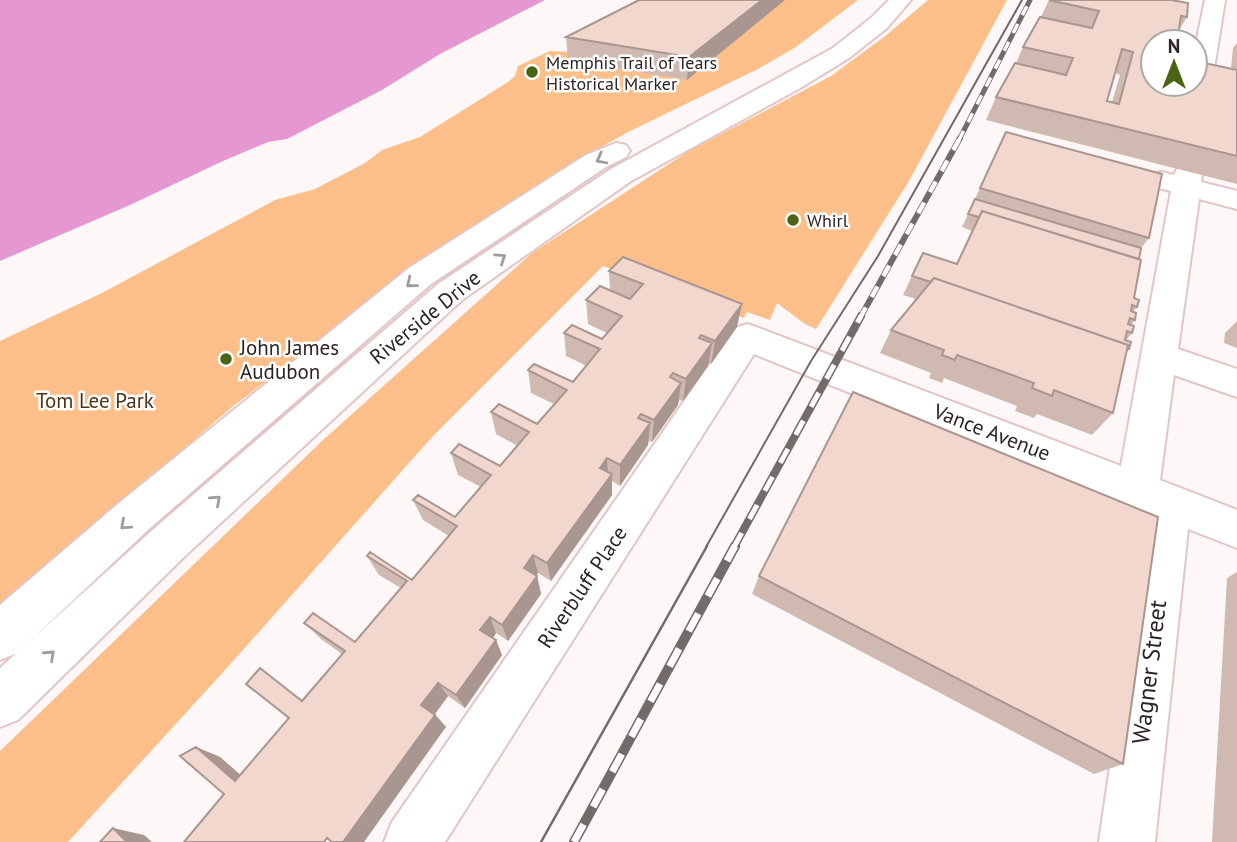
<svg xmlns="http://www.w3.org/2000/svg" width="1237" height="842" font-family="'PT Sans',sans-serif">
	<rect width="100%" height="100%" fill="#fdf7f7"/>
	<path fill="#fdbf89" d="M659,0H858L796,47L758,69L628,132L560,170L455,238L232,407L0,607V341L102,293L275,200L315,189L365,163L382,150L420,137L508,82L515,76L518,66L550,51L572,52Z
		M928,0H1007L909,181L816,329L805,324L777,303L770,320L747,312L744,318L603,266L433,436L225,670L68,842H0V751L323,440L532,253L689,151L831,76L884,37Z"/>
	<path fill="#e497d1" d="M0,0H545L440,54L382,90L287,139L268,142L223,161L130,205L0,261Z"/>
	<g fill="none" stroke-linecap="round" stroke-linejoin="round">
		<g stroke="#e2c6c5" stroke-width="4">
			<path id="minor" d="M1205,0H1225L1211,88L1208,93L1199,95L1190,93L1187,88L1188,84H1195V48Z
				M1189,163L1199,165L1203,171L1201,182L1237,191V209L1199,199L1178,349L1237,369V397L1174,375L1160,480L1237,510V548L1188,529L1155,842H1099L1147,513L754,354L445,842H384L392,822L735,328L747,324L759,328L1121,466L1171,191L1151,186L1147,180L1151,174L1161,172L1174,175L1179,165Z"/>
		</g>
		<g stroke="#e2c6c5" stroke-width="4">
			<path id="major" d="M889,0H911L887,28L849,58L802,87L631,181L462,300L186,555L18,720L0,727V668L156,527L438,284L611,169L833,48L871,18Z
				M616,143L626,145L630,151L626,157L606,167L431,284L149,529L17,653L0,660V605L119,503L409,268L586,155Z"/>
		</g>
		<use href="#minor" fill="#fff" fill-rule="evenodd"/>
		<use href="#major" fill="#fff" fill-rule="evenodd"/>
		<path stroke="#736a6a" stroke-width="2" d="M706,547L811,361L878,256L1022,0"/>
		<path stroke="#736a6a" stroke-width="2.5" d="M541,842L707,546"/>
		<g stroke="#736a6a" stroke-width="5">
			<path id="rail-far3" d="M959,140L1030,0"/>
		</g>
		<g stroke="#736a6a" stroke-width="6">
			<path id="rail-far2" d="M860,318L960,138"/>
		</g>
		<g stroke="#736a6a" stroke-width="8">
			<path id="rail-far1" d="M734,547L861,316"/>
		</g>
		<g stroke="#736a6a" stroke-width="10">
			<path id="rail" d="M574,842L735,546"/>
		</g>
		<use href="#rail-far3" stroke="#fff" stroke-width="3.5" stroke-dasharray="10" stroke-linecap="butt"/>
		<use href="#rail-far2" stroke="#fff" stroke-width="4.5" stroke-dasharray="12" stroke-linecap="butt"/>
		<use href="#rail-far1" stroke="#fff" stroke-width="5" stroke-dasharray="16" stroke-linecap="butt"/>
		<use href="#rail" stroke="#fff" stroke-width="7" stroke-dasharray="20" stroke-linecap="butt"/>
	</g>
	<path fill="#cfb9b1" fill-rule="evenodd" d="M639,0H785L687,80L568,60L566,37Z
		M1049,0L1187,17L1179,30L1153,84L1231,69L1233,48L1237,43V184L986,120L996,97L1016,63L1023,47L1041,17ZM1115,73L1120,75L1112,102L1107,101Z
		M1006,132L1149,238L1141,248L1139,259L1134,298L1137,307L1133,312L1135,320L1131,325L1132,333L1126,340L1129,349L1126,353L1113,413L1092,435L1037,414L1034,418L1015,411L1017,406L944,378L942,383L929,378L931,373L880,353L891,330L916,299L903,295L912,276L956,264L972,231L962,227Z
		M623,257L737,327L711,364L709,363L708,366L683,401L679,400L678,405L652,442L649,441L648,445L620,486L612,481V495L551,581L538,573L536,575L537,576L541,594L508,641L496,633L493,638L496,640L502,655L465,708L448,696L435,714L446,727L224,794L196,747L220,757L240,775L342,654L321,639L304,623L355,642L401,588L379,575L367,556L412,580L449,536L423,520L413,500L455,517L481,487L458,475L451,453L500,466L518,446L496,434L491,412L537,424L554,404L531,393L528,370L573,382L587,366L566,356L564,333L602,339L607,333L588,324L586,300L610,290L609,271Z
		M1237,321V348L1224,343L1225,333Z
		M1237,572V842H1212L1227,578Z
		M759,576L1123,764L1094,774L752,594Z"/>
	<path fill="#a99690" d="M762,0H785L687,80L689,57Z
		M742,304L737,327L711,364L715,341Z
		M712,343L708,366L683,401L686,379Z
		M681,383L678,405L652,442L654,420Z
		M650,423L648,445L620,486V465Z
		M607,458L608,479L600,468Z
		M612,474V495L551,581L547,563Z
		M533,555L538,573L529,586L524,568Z
		M537,576L541,594L508,641L502,625Z
		M490,617L496,633L487,646L480,630Z
		M496,640L502,655L465,708L456,695Z
		M438,683L448,696L432,718L421,705Z
		M435,715L446,727L364,842H343Z
		M196,747L220,757L258,790L235,781Z
		M113,828L144,835L152,842H127Z"/>
	<path fill="#f1d7ce" stroke="#a99690" stroke-width="2" fill-rule="evenodd" d="M639,0H762L689,57L566,37Z
		M1049,0H1171L1188,3L1187,17L1181,16L1177,42H1153V84H1195V61L1237,70V156L996,97L1015,63L1066,75L1073,58L1023,47L1040,17L1092,28L1099,11ZM1122,49L1133,52L1119,104L1107,101Z
		M1006,132L1162,174L1149,238L980,188Z
		M975,199L1141,248L1139,259L982,211L979,217L968,214Z
		M982,211L1141,260L1134,298L1139,300L1137,307L1132,305L1131,311L1136,313L1135,320L1130,318L1128,324L1134,326L1132,333L1127,331L1125,340L1131,342L1129,349H1127L1128,345L934,278L931,282L912,276L923,253L957,264Z
		M623,257L742,304L715,341L701,335L699,338L712,343L686,379L673,373L670,377L681,383L654,420L641,414L638,418L650,423L620,465L607,458L600,468L612,474L547,563L533,555L524,568L537,576L502,625L490,617L480,630L496,640L456,695L438,683L421,705L435,715L343,842H332L327,838L324,842H184L224,794L180,756L196,747L235,781L289,718L246,684L260,668L302,701L345,651L304,623L313,613L355,642L407,581L367,556L370,552L412,580L457,526L413,500L418,495L455,517L491,475L451,453L459,444L500,466L529,432L491,412L499,404L537,424L567,390L528,370L534,364L573,382L600,349L564,333L572,325L602,339L622,316L586,300L600,286L630,299L643,284L609,271Z
		M934,278L1128,345L1113,413L1054,390L1052,396L1032,388L1034,383L957,355L955,360L942,355L944,350L891,330Z
		M853,392L1158,517L1123,764L759,576Z
		M113,828L127,842H100Z"/>
	<defs><path id="oneway-chevron" d="M-2-3.5L2.5 0L-2 3.5" fill="none" stroke-width="1.6" stroke-linecap="round" stroke-linejoin="round" transform="scale(1.75)"/></defs>
	<g stroke="#a09c9c">
		<use href="#oneway-chevron" transform="translate(601 159) rotate(152)"/>
		<use href="#oneway-chevron" transform="translate(501 258) rotate(-34)"/>
		<use href="#oneway-chevron" transform="translate(411 283) rotate(141)"/>
		<use href="#oneway-chevron" transform="translate(216 500) rotate(-42)"/>
		<use href="#oneway-chevron" transform="translate(125 525) rotate(138)"/>
		<use href="#oneway-chevron" transform="translate(50 655) rotate(-43)"/>
	</g>
	<g fill="#4a6414" stroke="#fff" stroke-width="2.5">
		<circle cx="532" cy="72" r="7"/>
		<circle cx="793" cy="220" r="7"/>
		<circle cx="226" cy="359" r="7"/>
	</g>
	<g text-anchor="middle" dominant-baseline="central" stroke-width="5" stroke-linejoin="round" paint-order="stroke">
		<g font-size="18" fill="#2d2323" stroke="#fff" text-anchor="start">
			<text x="546" y="62">Memphis Trail of Tears<tspan x="546" dy="21">Historical Marker</tspan></text>
			<text x="807" y="220">Whirl</text>
		</g>
		<g font-size="21" fill="#2d2323" stroke="#fff">
			<text transform="translate(425 317) rotate(-39)">Riverside Drive</text>
			<text transform="translate(992 432) rotate(21)">Vance Avenue</text>
			<text transform="translate(582 587) rotate(-56)">Riverbluff Place</text>
		</g>
		<g font-size="21" fill="#2d2323" stroke="#fff" text-anchor="start">
			<text x="240" y="347">John James<tspan x="240" dy="24">Audubon</tspan></text>
		</g>
		<g font-size="21" fill="#513317" stroke="#fff">
			<text x="95" y="400">Tom Lee Park</text>
		</g>
		<g font-size="24" fill="#2d2323" stroke="#fff">
			<text transform="translate(1149 672) rotate(-83)">Wagner Street</text>
		</g>
	</g>
	<g transform="translate(1174 63)"><circle r="33" fill="#ffffff" stroke="#aba7a7" stroke-width="2"/>
	<path d="M0-5L12 26L0 18L-12 26Z" fill="#4a6414"/>
	<text y="-10" font-size="19" font-weight="bold" text-anchor="middle" fill="#2d2323">N</text>
	</g>
</svg>
